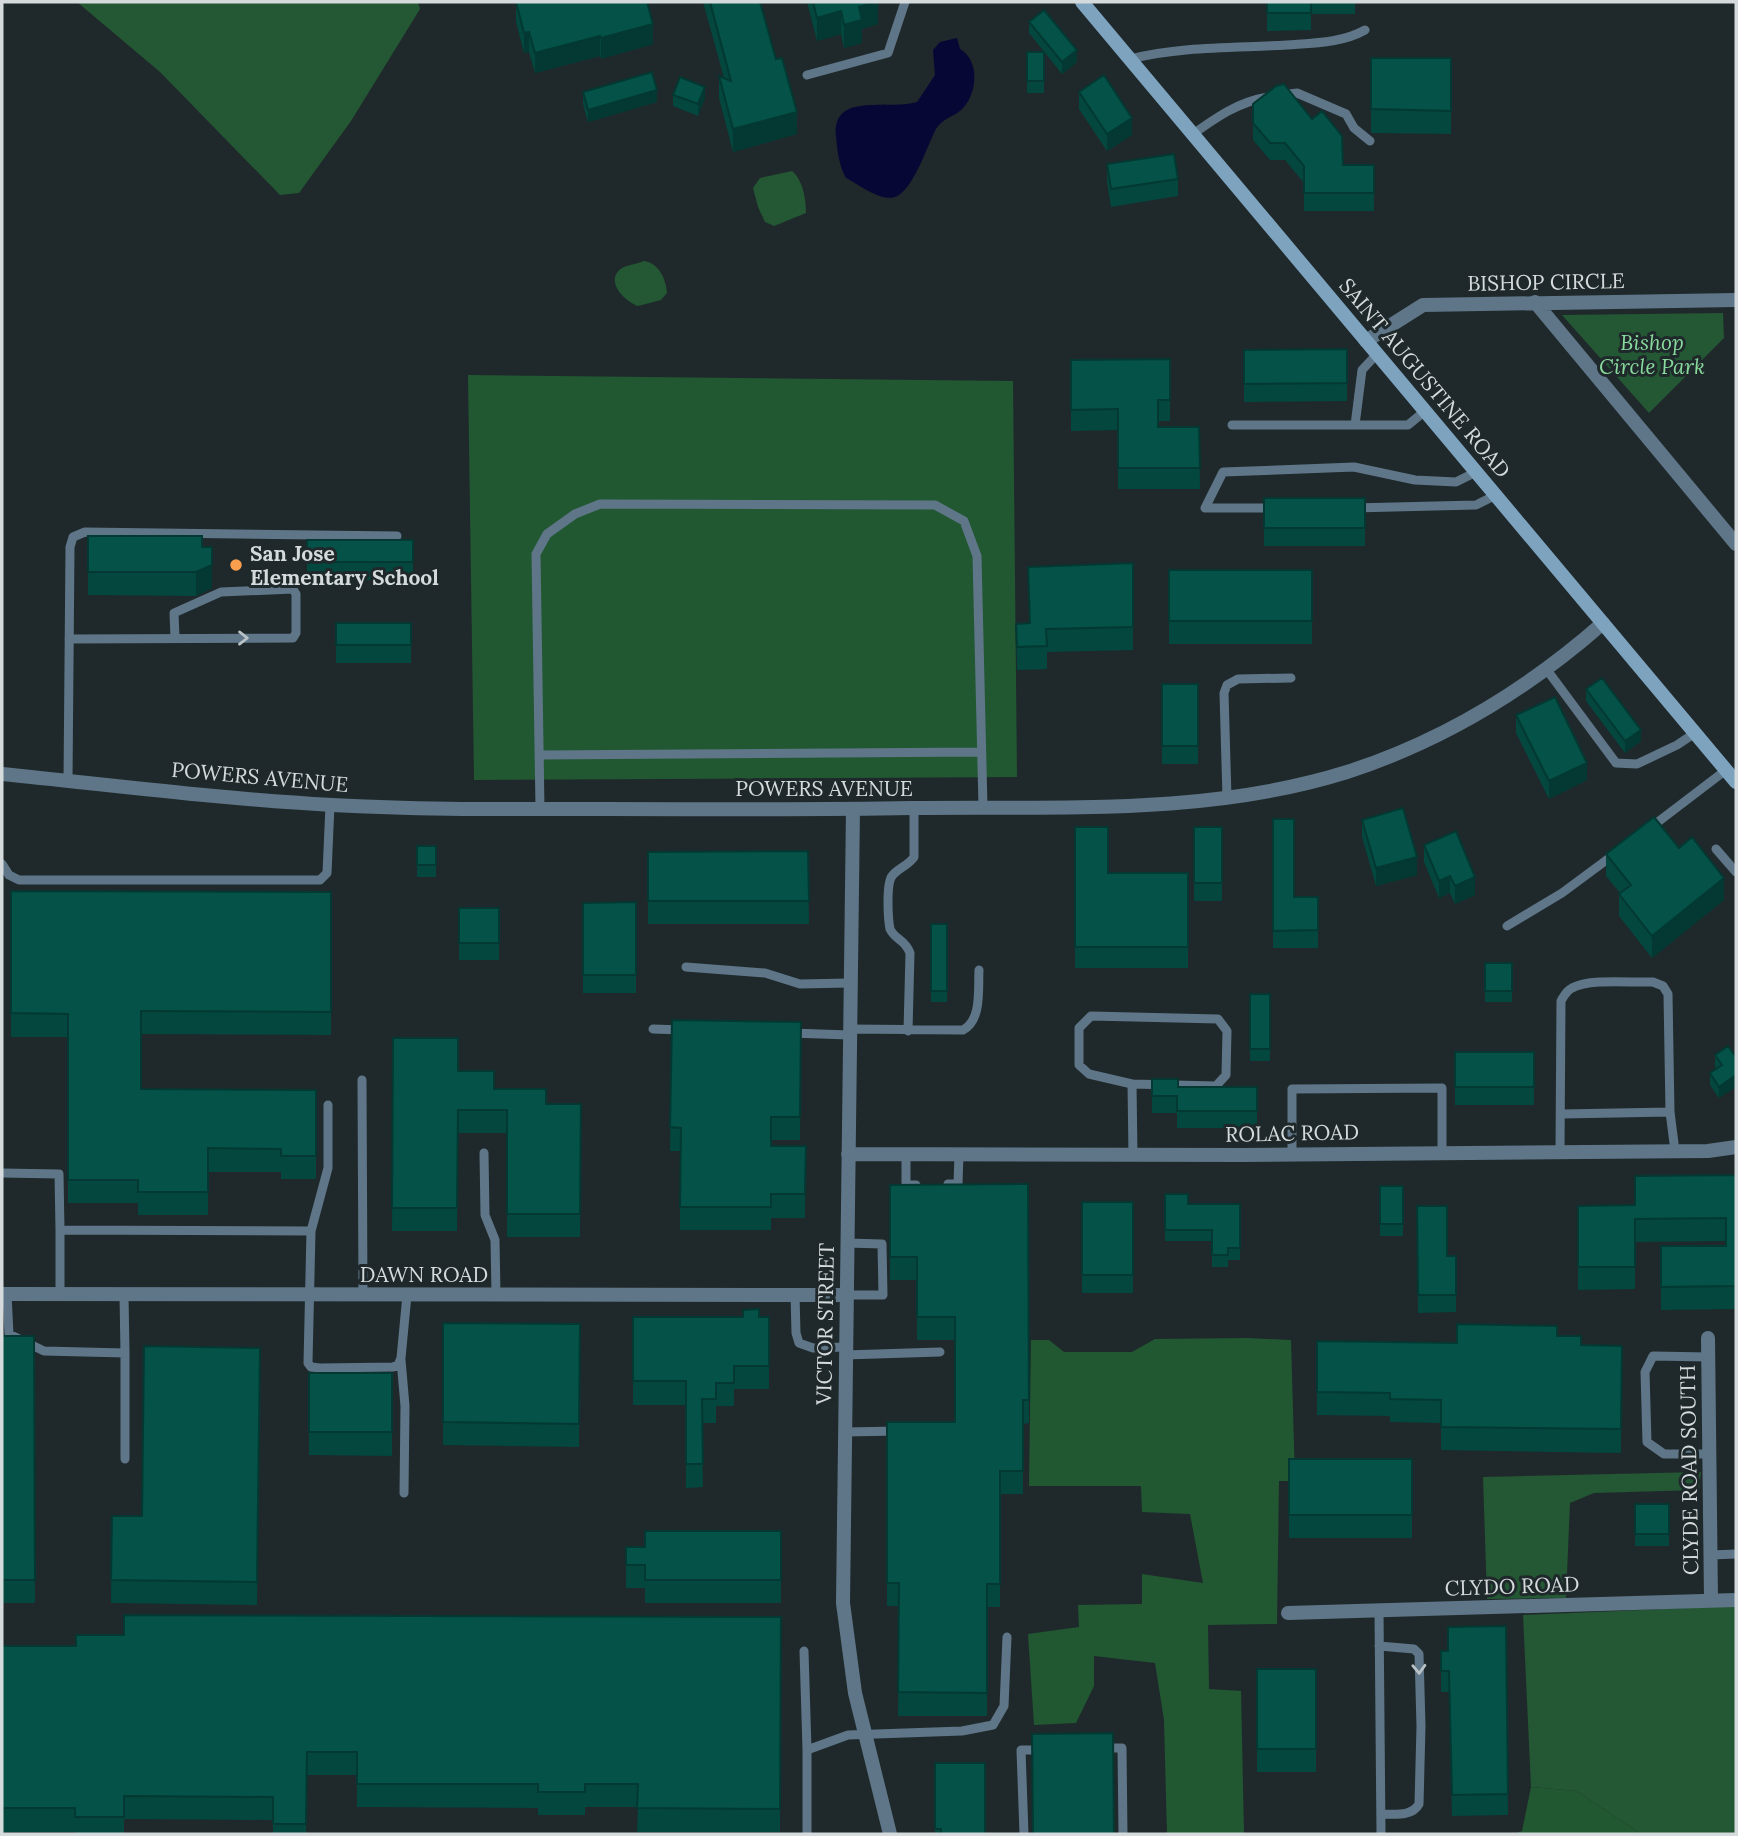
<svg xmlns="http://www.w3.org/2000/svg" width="1738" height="1836" font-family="Lora,serif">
	<rect width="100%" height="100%" fill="#1f292b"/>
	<path fill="#245733" d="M77,2H418L420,9L351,121L299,193L280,195L160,72Z
		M792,171C803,180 806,199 806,213L774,226L765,222L758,207L753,188L760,178Z
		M644,261C659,263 666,279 667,293L661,300L638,306C626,302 603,281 622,268C628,265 637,264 644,261Z
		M1723,313L1724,338L1649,413L1562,315Z
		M1701,1472L1699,1490L1594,1493L1570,1503L1566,1598L1487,1599L1483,1477Z
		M1736,1606V1834H1641L1576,1791L1531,1787L1523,1615Z"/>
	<path fill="#215832" d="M468,375L1013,381L1017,777L474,780Z
		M1247,1338L1291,1340L1295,1481H1279L1277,1624L1208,1625L1209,1689L1241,1691L1244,1834H1362H1167L1164,1720L1155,1663L1094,1656V1686L1076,1723L1034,1725L1028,1634L1079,1627L1078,1605L1142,1604V1574L1203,1583L1190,1514L1142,1512L1141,1486H1029L1031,1340H1049L1064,1352H1132L1155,1339Z
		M1531,1787L1576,1791L1641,1834H1513L1522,1831Z"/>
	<path fill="#060734" d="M957,38L960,49C981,61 977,96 961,110C953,117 943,118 936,129C927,146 913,191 895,197C881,202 858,184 846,178C839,166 837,149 836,136C832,91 888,111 917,102L935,75L933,50L940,42Z"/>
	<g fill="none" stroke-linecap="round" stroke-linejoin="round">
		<path stroke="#5f7688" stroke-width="9" d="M1130,59C1181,46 1235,48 1287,45C1314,43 1342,43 1365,30
			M807,75L888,53L905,2
			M1282,95L1297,93L1346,114L1354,128L1370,141
			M1193,134C1217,117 1238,102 1268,97
			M1232,425H1408L1425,411
			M1355,425L1362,370L1377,354
			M1273,508H1205L1223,472L1354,467L1415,480L1456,482L1476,472
			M1353,508L1476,505L1496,495
			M69,639L293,638L296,633V594L293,589L221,592L174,613L175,638
			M1547,670L1616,763L1637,764L1677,745L1695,733
			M539,755L981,752
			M68,781L70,547L73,537L85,532L397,536
			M1227,798L1224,693L1227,685L1238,679L1291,678
			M540,809L536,554L547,534L575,514L600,504L935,505L964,521L977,556L983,807
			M1650,828L1726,770
			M1716,849L1736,872
			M2,864L9,875L19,880H320L327,873L330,805
			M1507,926L1562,893L1616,853
			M686,967L765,973L800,984L849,983
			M653,1029L683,1030
			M849,1029L963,1030C982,1020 978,989 979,970
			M908,1031L910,953C905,939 895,940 890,929C888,919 886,884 892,876C898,868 908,866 914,857V808
			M791,1033L849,1035
			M362,1080L363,1295
			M1132,1084L1089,1074L1079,1065V1028L1091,1016L1218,1019L1227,1031L1226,1075L1216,1086L1132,1084L1133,1155
			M1562,1114L1670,1112
			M1560,1152L1561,1001C1564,996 1566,991 1572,988C1590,978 1632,983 1653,982L1663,986L1668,994L1670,1112L1675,1151
			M484,1153L485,1215L495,1240L496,1295
			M906,1154V1185H916
			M1292,1154V1089L1442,1088V1153
			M2,1173L59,1174L60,1230
			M948,1184H958L959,1154
			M311,1231L328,1168V1105
			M7,1294L9,1334L44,1351L125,1353L124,1295
			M60,1295V1230L311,1231L308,1363L311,1367L320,1368L393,1367L398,1365L401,1358L407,1295
			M795,1295L796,1333L799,1343L813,1348L845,1347
			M845,1295H883L882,1244L847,1243
			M125,1353V1459
			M845,1355L940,1352
			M1708,1357L1653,1356L1645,1372L1647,1442L1664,1454H1709
			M401,1360L405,1406L404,1493
			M845,1432L899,1431
			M1711,1555L1736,1554
			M1379,1611L1381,1834
			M1379,1646L1414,1649L1419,1654L1421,1726L1419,1804C1412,1817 1394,1814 1381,1814
			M804,1651L807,1750
			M1103,1748H1122L1123,1834
			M807,1834V1750L848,1735L962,1731L993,1725L1004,1706L1007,1637
			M1024,1834L1021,1750H1044"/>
		<path stroke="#5f7688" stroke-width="14" d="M1535,302L1736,544
			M1366,341L1423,305L1736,300
			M853,809L843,1603L855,1693L890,1834
			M848,1154L1244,1155L1708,1151L1736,1147
			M2,1294L845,1295
			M1708,1338L1711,1600
			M1288,1613L1736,1600"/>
		<path stroke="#5f7688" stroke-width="14" d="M2,774C112,785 221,799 332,805C423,810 514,809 605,809C707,809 809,810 911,808C1056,806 1207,816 1347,772C1443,741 1528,689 1603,623"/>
		<path stroke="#7da3bf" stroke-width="14" d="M1082,2L1736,782"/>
	</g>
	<path fill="#03473e" d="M516,2L653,44L601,59L600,56L535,73L529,52L524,53L516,22Z
		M703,2H760L797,134L733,152L719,98V76L724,78Z
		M807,2H878V24L862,29V43L844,48L841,34L817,41Z
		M1267,2H1355V14H1311V30L1267,31Z
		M1029,22L1077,62L1062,74L1029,33Z
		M1027,52H1044V93H1027Z
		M1371,58H1451V134L1371,133Z
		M583,92L657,102L588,122L583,104Z
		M1079,92L1132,135L1107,151L1079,109Z
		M673,95L705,98L698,116L673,106Z
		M1253,104L1343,165H1374V211H1304V183L1285,160H1270L1253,140Z
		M1107,164L1178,179V196L1111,207L1107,182Z
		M1347,349V401L1244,402V350Z
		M1170,359V421H1158V427H1199L1200,489H1118V430L1071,431V360Z
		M1264,498H1365V546H1264Z
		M88,536L202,547L212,588L196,596L88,595Z
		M307,540H413V580H307Z
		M1133,563V650L1047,652V669L1017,670L1016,624L1029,623Z
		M1169,570H1312V644H1169Z
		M336,623H411V663H336Z
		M1162,684H1198V764H1162Z
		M1586,689L1641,741L1625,753L1586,701Z
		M1516,715L1587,780L1549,799L1516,733Z
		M1273,819L1294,897H1318V948H1273Z
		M1362,820L1417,875L1376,886L1362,837Z
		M1075,827L1108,873H1188V968H1075Z
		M1194,827H1222V901H1194Z
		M1424,845L1475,895L1455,904L1450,893L1439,898L1424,862Z
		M417,846H436V877H417Z
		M1679,848L1724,900L1652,958L1619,916V894L1620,893L1606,876V854Z
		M808,851L809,924H648V852Z
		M11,891L331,892V1035L141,1034V1089L316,1090V1179H281V1172H208V1215H138V1203H68V1037H11Z
		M636,902V993H583V903Z
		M459,908H499V960H459Z
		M931,924H947V1002H931Z
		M1485,963H1512V1002H1485Z
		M1250,994H1270V1061H1250Z
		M672,1020L801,1022L800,1140H771V1146H806L805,1218H771V1230H680V1151H670Z
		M393,1038L494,1089L546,1104H581L580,1237H507V1133H458L457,1231H392Z
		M1455,1052H1534V1105H1455Z
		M1715,1055L1736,1057L1719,1098L1710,1085V1073L1717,1069L1715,1067Z
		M1152,1079L1178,1087H1257V1128H1177V1113H1152Z
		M1736,1175V1309L1661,1310V1246H1726V1241L1635,1242V1289L1578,1290V1206L1635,1205Z
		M1028,1184L1029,1423L1023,1424V1494H1000V1607H987V1716H898L899,1606H887V1422H955V1340H917V1280H890V1185Z
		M1380,1186H1403V1236H1380Z
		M1165,1194L1188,1204H1240V1260H1228V1267H1212V1241H1165Z
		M1082,1202H1133V1293H1082Z
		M1417,1206L1447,1256H1456V1312L1418,1313Z
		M633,1317H769V1389H734V1406H716V1423H702L703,1487L686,1488V1405H633Z
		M443,1323L580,1324L579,1447L443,1445Z
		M2,1336H34L35,1603H2Z
		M1557,1336L1581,1345L1622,1346L1621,1453L1441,1450V1423L1390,1422V1416L1317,1415V1341L1457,1343Z
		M260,1348L257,1605L111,1603L112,1516H142Z
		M309,1373H392V1456L309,1455Z
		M1289,1459H1412V1538H1289Z
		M1635,1504H1669V1546H1635Z
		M781,1531V1603H645V1588H626V1547H645Z
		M781,1617L780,1832H637L638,1807H585V1815H538V1808L357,1807V1775H307L306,1834H273V1820L124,1819V1834H75V1832H2V1646H76L124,1635Z
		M1506,1626L1508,1815L1452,1816L1449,1692H1441V1651H1448Z
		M1257,1669H1316V1772H1257Z
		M935,1763L985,1834H935Z"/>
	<path fill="#033932" d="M876,2H878V24L862,29V43L844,48V25L859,7Z
		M841,11V34L817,41V18Z
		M653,24V44L601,59V38Z
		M529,32V52L524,53V33Z
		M600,36V56L535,73V53Z
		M1077,50V62L1062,74V62Z
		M705,87V98L698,116V104Z
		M657,90V102L588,122V110Z
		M797,112V134L733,152V129Z
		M1132,118V135L1107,151V134Z
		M212,565V588L196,596V572Z
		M1641,730V741L1625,753V741Z
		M1587,763V780L1549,799V781Z
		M1417,857V875L1376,886V868Z
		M1450,876V893L1439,898V881Z
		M1475,877V895L1455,904V886Z
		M1724,878V900L1652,958V936Z
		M1736,1075V1087L1719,1098V1087Z"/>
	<path fill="#045248" stroke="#033932" stroke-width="2" d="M516,2H647L653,24L601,38L600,36L535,53L529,32L524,33Z
		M710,2H760L776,59L782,58L797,112L733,129L719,76L731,81Z
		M813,2H876L859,7L862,20L844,25L841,11L817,18Z
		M1267,2H1311V13H1267Z
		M1044,10L1077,50L1062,62L1029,22Z
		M1027,52H1044V81H1027Z
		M1371,58H1451V111L1371,109Z
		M652,72L657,90L588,110L583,92Z
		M1104,75L1132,118L1107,134L1079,92Z
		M680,77L705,87L698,104L673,95Z
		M1284,84L1312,119L1322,111L1342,136L1343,165H1374V193H1304V166L1285,143H1270L1253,123V104L1276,86Z
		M1174,154L1178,179L1111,189L1107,164Z
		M1347,349V383L1244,384V350Z
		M1170,359V400H1158V427H1199L1200,468H1118V409L1071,410V360Z
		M1264,498H1365V528H1264Z
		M88,536H202V547H212V565L196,572H88Z
		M307,540H413V562H307Z
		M1133,563V627L1046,629L1047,646L1017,647L1016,624L1030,623L1028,567Z
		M1169,570H1312V621H1169Z
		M336,623H411V645H336Z
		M1602,678L1641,730L1625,741L1586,689Z
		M1162,684H1198V746H1162Z
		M1555,697L1587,763L1549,781L1516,715Z
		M1403,808L1417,857L1376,868L1362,820Z
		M1654,817L1679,848L1692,837L1724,878L1652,936L1619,894L1631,885L1606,854Z
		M1273,819H1294V897H1318V930L1273,931Z
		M1075,827H1108V873H1188V947H1075Z
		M1194,827H1222V883H1194Z
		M1456,831L1475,877L1455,886L1450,876L1439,881L1424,845Z
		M417,846H436V865H417Z
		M808,851L809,901H648V852Z
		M11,891L331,892V1012L141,1011V1089L316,1090V1156H281V1149L208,1148V1192H138V1180H68V1014L11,1013Z
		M636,902V975H583V903Z
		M459,908H499V943H459Z
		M931,924H947V991H931Z
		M1485,963H1512V991H1485Z
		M1250,994H1270V1049H1250Z
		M672,1020L801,1022L800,1117H771V1146H806L805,1194H771V1207H680L681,1128L670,1127Z
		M393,1038H458V1071H494V1089H546V1104H581L580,1214H507V1110H458L457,1208H392Z
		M1728,1046L1736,1057V1075L1719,1087L1710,1073L1722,1065L1715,1055Z
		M1455,1052H1534V1087H1455Z
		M1152,1079H1178V1087H1257V1111H1177V1096H1152Z
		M1736,1175V1286L1661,1287V1246H1726V1218L1635,1219V1267H1578V1206L1635,1205V1176Z
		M1028,1184L1029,1400H1023V1471H1000V1584H987V1693L898,1692L899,1583H887V1422H955V1317H917V1257H890V1185Z
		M1380,1186H1403V1224H1380Z
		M1165,1194H1188V1204H1240V1248H1228V1255H1212V1230H1165Z
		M1082,1202H1133V1275H1082Z
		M1417,1206H1447V1256H1456V1295H1418Z
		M759,1309V1317H769V1366H734V1383H716V1399H702L703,1464H686V1381H633V1317H743V1310Z
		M443,1323L580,1324L579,1424L443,1422Z
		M1457,1324L1557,1326V1336H1581V1345L1622,1346L1621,1429L1441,1427V1400L1390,1399V1393L1317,1392V1341L1457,1343Z
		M2,1336H34L35,1580H2Z
		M144,1346L260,1348L257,1582L111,1580L112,1516H142Z
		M309,1373H392V1432H309Z
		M1289,1459H1412V1515H1289Z
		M1635,1504H1669V1534H1635Z
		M645,1531H781V1580H645V1565H626V1547H645Z
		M124,1615L781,1617L780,1809L637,1808L638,1784H585V1792H538V1784H357V1752H307L306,1824H273V1797L124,1796V1817H75V1808H2V1646H76V1635H124Z
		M1506,1626L1508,1794L1452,1795L1449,1671H1441V1651H1448V1627Z
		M1257,1669H1316V1749H1257Z
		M1113,1733L1114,1834H1033L1032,1734Z
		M935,1763H985V1834H941V1829H935Z"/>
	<defs><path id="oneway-chevron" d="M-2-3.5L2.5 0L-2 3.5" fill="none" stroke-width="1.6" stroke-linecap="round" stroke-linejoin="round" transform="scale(1.75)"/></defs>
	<g stroke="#b8c2c7">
		<use href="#oneway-chevron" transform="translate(243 638)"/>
		<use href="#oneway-chevron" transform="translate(1419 1669) rotate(88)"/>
	</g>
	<circle fill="#fa9f4e" stroke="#1f292b" stroke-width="2.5" cx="236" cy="565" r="7"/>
	<g text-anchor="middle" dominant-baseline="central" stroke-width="6" stroke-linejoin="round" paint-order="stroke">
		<g font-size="21" fill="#d5dbdc" stroke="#1f292b">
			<text transform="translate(1546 282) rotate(-1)">BISHOP CIRCLE</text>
			<text transform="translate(1425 378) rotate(50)">SAINT AUGUSTINE ROAD</text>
			<text transform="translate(260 777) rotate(5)">POWERS AVENUE</text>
			<text x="824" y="788">POWERS AVENUE</text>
			<text transform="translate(1292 1133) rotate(-1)">ROLAC ROAD</text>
			<text x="424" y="1274">DAWN ROAD</text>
			<text transform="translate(825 1324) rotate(-89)">VICTOR STREET</text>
			<text transform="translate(1689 1470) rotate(-91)">CLYDE ROAD SOUTH</text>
			<text transform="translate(1512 1586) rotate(-2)">CLYDO ROAD</text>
		</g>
		<g font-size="21" font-style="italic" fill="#88d99c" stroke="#1f292b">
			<text x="1652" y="342">Bishop<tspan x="1652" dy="24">Circle Park</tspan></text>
		</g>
		<g font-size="21" font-weight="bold" fill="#d5dbdc" stroke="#1f292b" text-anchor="start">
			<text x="250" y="553">San Jose<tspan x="250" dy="24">Elementary School</tspan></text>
		</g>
	</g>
	<rect width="1738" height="1836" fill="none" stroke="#d5dbdc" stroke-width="7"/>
</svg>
